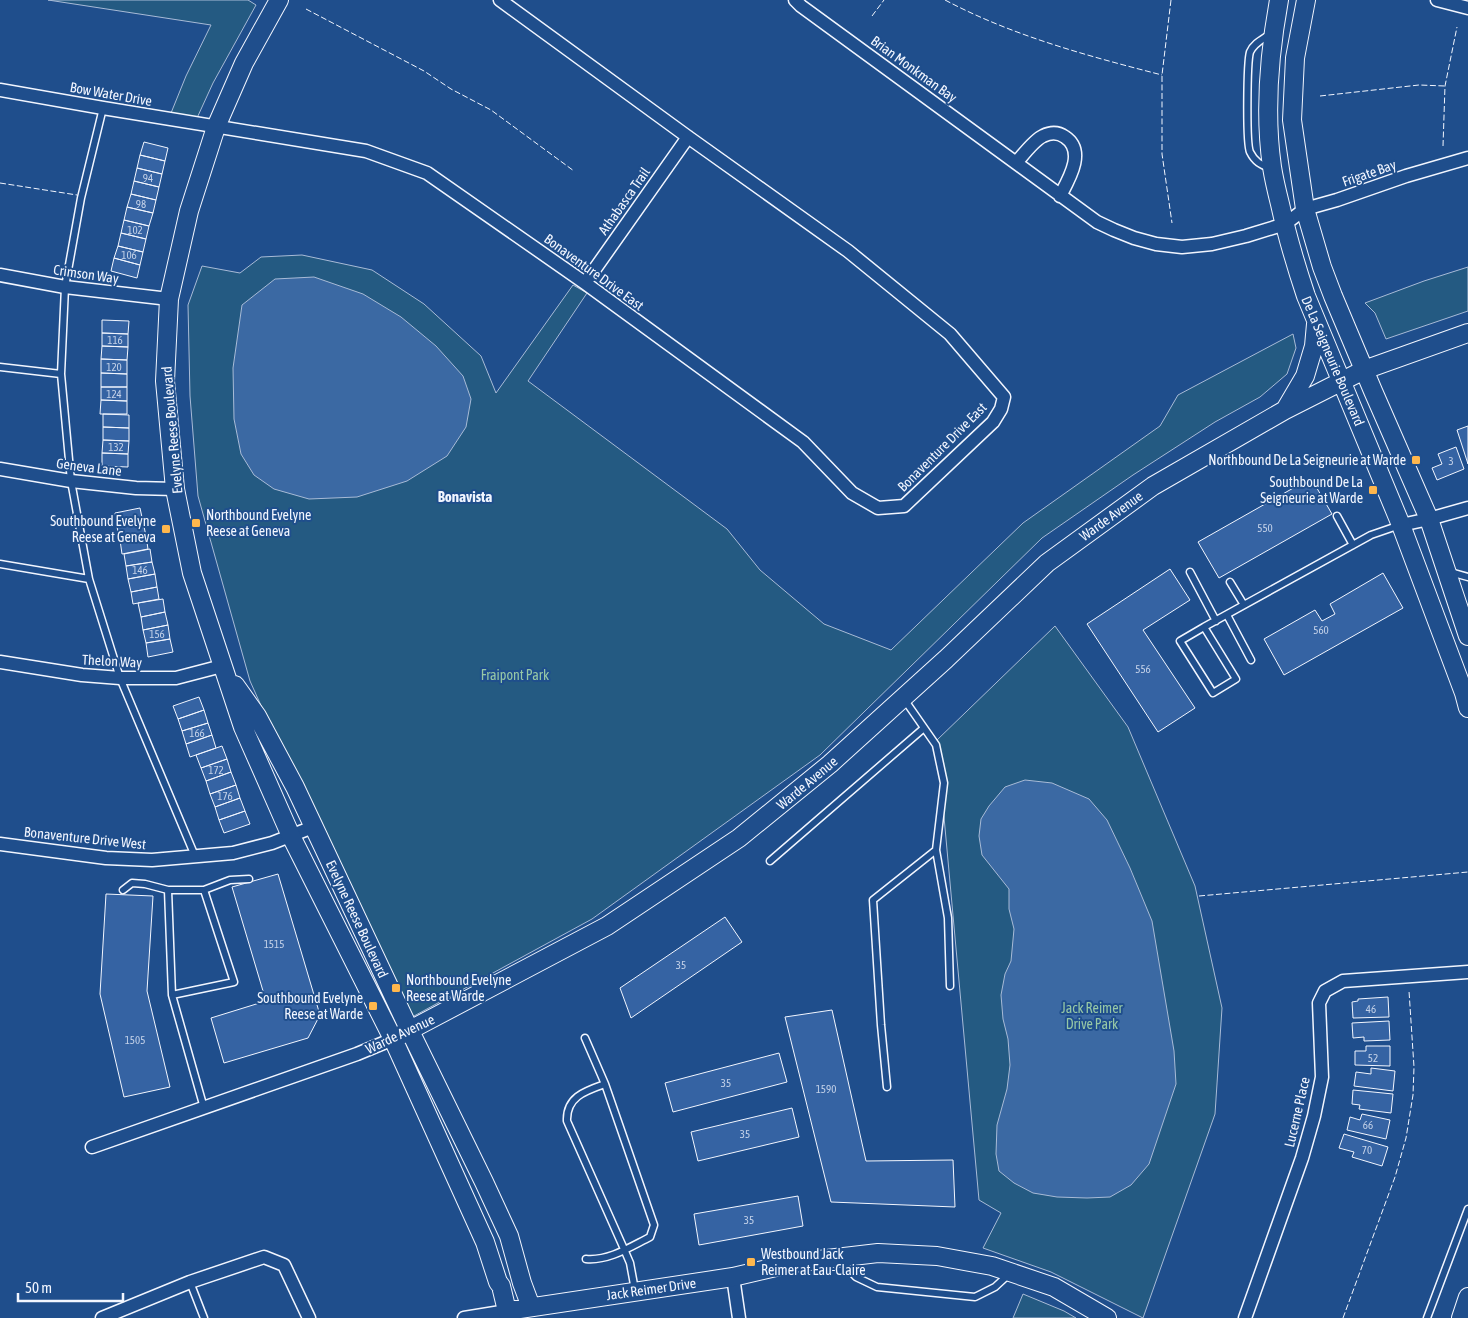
<svg xmlns="http://www.w3.org/2000/svg" width="1468" height="1318" font-family="'Asap Condensed',sans-serif">
	<rect width="100%" height="100%" fill="#1f4e8c"/>
	<path fill="#245a82" stroke="#a8bbd7" d="M48,0H248L256,5L213,83L197,118L171,113L186,76L211,25Z
		M302,255L372,270L424,304L481,356L496,393L573,285L587,293L528,381L727,529L760,570L824,624L891,650L1023,523L1160,426L1178,395L1293,334L1296,348L1287,374L1260,397L1215,422L1133,475L1042,538L820,755L592,919L403,1022L250,681L198,496L190,396L188,305L202,266L240,273L261,257Z
		M1468,267V311L1386,339L1375,313L1365,303L1424,281Z
		M1055,626L1128,727L1195,886L1222,1008L1215,1114L1143,1318L1051,1272L983,1248L1001,1213L979,1200L937,740Z
		M1023,1294L1064,1311L1076,1318H1013Z"/>
	<path fill="#3b69a3" stroke="#a8bbd7" d="M314,277L363,294L401,317L436,346L463,376L471,399L466,427L447,456L407,481L357,497L309,499L274,489L254,475L241,454L234,419L233,368L242,305L275,279Z
		M1025,780L1052,783L1089,799L1107,820L1130,868L1152,921L1174,1051L1176,1084L1149,1164L1131,1185L1110,1197L1087,1198L1057,1197L1033,1193L1014,1183L999,1171L996,1154L997,1125L1007,1089L1010,1065L1008,1039L1003,1019L1001,995L1005,974L1011,961L1014,929L1009,909V889L982,855L979,836L981,819L989,806L1005,787Z"/>
	<path fill="#3563a3" stroke="#f2f6ff" d="M144,142L168,148L165,161L140,155Z
		M140,155L165,161L162,174L137,168Z
		M137,168L162,174L159,187L134,181Z
		M134,181L159,187L156,200L131,194Z
		M131,194L156,200L153,213L127,207Z
		M127,207L153,213L149,226L124,220Z
		M124,220L149,226L146,239L121,233Z
		M121,233L146,239L143,252L118,246Z
		M118,246L143,252L140,265L114,258Z
		M114,258L140,265L137,278L111,271Z
		M102,320L129,321L128,334L102,333Z
		M102,333L128,334V347L102,346Z
		M102,346L128,347L127,360L101,359Z
		M101,359L127,360V374L101,373Z
		M101,373L127,374V387H101Z
		M101,387H127V401L101,400Z
		M101,400L127,401V414H100Z
		M103,414L129,415V428L103,427Z
		M1468,426V464L1457,430Z
		M103,427L129,428V441L103,440Z
		M103,440L129,441L128,454L102,453Z
		M1456,447L1464,469L1437,480L1432,468L1442,464L1438,454Z
		M102,453L128,454V467L102,466Z
		M1311,478L1332,514L1219,578L1198,542Z
		M140,508L143,522L117,527L115,513Z
		M143,522L146,536L120,540L117,527Z
		M146,536L148,549L122,554L120,540Z
		M150,549L152,562L126,566L124,554Z
		M152,562L155,574L128,579L126,566Z
		M1170,569L1190,600L1143,630L1195,708L1158,732L1087,624Z
		M1383,573L1403,608L1284,675L1264,639L1315,610L1322,621L1335,614L1330,604Z
		M155,574L157,587L131,592L128,579Z
		M157,587L159,599L133,604L131,592Z
		M163,599L165,612L141,617L138,603Z
		M165,612L168,625L143,630L141,617Z
		M168,625L170,639L146,643L143,630Z
		M170,639L173,652L148,657L146,643Z
		M199,697L204,710L178,719L173,706Z
		M204,710L208,723L182,731L178,719Z
		M208,723L212,735L186,744L182,731Z
		M212,735L216,748L190,757L186,744Z
		M222,746L227,759L201,768L196,755Z
		M227,759L231,772L206,781L201,768Z
		M231,772L236,785L210,794L206,781Z
		M236,785L240,798L215,807L210,794Z
		M240,798L245,811L219,820L215,807Z
		M245,811L250,824L224,833L219,820Z
		M278,874L320,1015L308,1038L224,1063L211,1018L266,1001L232,887Z
		M106,894L153,896L147,991L170,1087L124,1097L100,994Z
		M725,917L742,942L631,1018L620,988Z
		M1388,997L1389,1017L1353,1018L1352,1002L1358,1001V999Z
		M832,1010L866,1161L953,1160L955,1207L831,1202L785,1017Z
		M1389,1021L1390,1040L1364,1041V1037L1353,1038L1352,1023Z
		M1366,1046H1390V1066L1355,1065V1051H1366Z
		M779,1053L787,1082L673,1112L665,1083Z
		M1371,1068L1395,1071L1393,1091L1354,1086L1356,1072L1371,1074Z
		M1353,1090L1393,1094L1391,1113L1359,1109L1360,1105L1352,1104Z
		M792,1108L799,1137L698,1161L691,1132Z
		M1362,1114L1390,1120L1386,1139L1347,1130L1350,1117L1360,1120Z
		M1344,1134L1388,1147L1382,1166L1352,1157L1354,1152L1339,1148Z
		M798,1196L803,1226L699,1245L694,1214Z"/>
	<g fill="none" stroke-linecap="round" stroke-linejoin="round">
		<g stroke="#f2f6ff" stroke-width="9">
			<path id="lane" d="M1270,34C1263,39 1254,43 1250,52C1247,62 1246,143 1250,152C1255,162 1261,165 1270,168
				M103,108L81,198L65,287L61,374L71,481L89,579L120,678L195,856
				M0,367L61,374
				M1337,516L1353,545
				M0,564L89,579
				M1190,572L1216,621
				M1450,572L1468,577
				M1230,582L1244,605
				M1227,615L1251,660
				M1204,627L1236,679L1213,693L1180,641L1204,627L1371,535L1400,525
				M936,850L948,918L950,986
				M770,861L924,728
				M123,890L132,883L145,884L168,890H204L230,880L249,879
				M168,890L172,995L204,1108
				M172,995L234,982L204,890
				M585,1038L605,1084
				M887,1087L881,1025L873,900L936,850L944,783L936,745L904,699
				M586,1259C609,1261 630,1247 650,1237L654,1225L605,1084C585,1091 566,1097 567,1121L624,1249L630,1263L635,1290
				M841,1261L856,1277L877,1287L975,1297L995,1287L1008,1275
				M190,1282L204,1318
				M1427,1318L1468,1209"/>
		</g>
		<g stroke="#f2f6ff" stroke-width="15">
			<path id="street" d="M795,0L801,6L1097,222L1114,230L1134,238L1156,244L1182,247L1212,244L1246,236L1285,224L1305,209L1337,200L1406,176L1468,158
				M1437,0L1468,8
				M0,90L103,108L366,151L427,173L585,283L803,442L852,493L878,508L904,506L993,422L1001,409L1004,397L950,334L848,251L688,137L500,0
				M1016,163C1023,155 1034,140 1043,136C1051,132 1058,132 1065,137C1086,151 1069,179 1060,196
				M0,275L65,287L169,299
				M585,283L688,137
				M0,469L71,481L136,488L175,489
				M1401,525L1429,519L1468,508
				M0,662L82,675L120,678H176L222,666
				M0,844L106,858L152,860L233,853L272,843L313,827
				M92,1147L357,1054L393,1039
				M733,1277L739,1318
				M102,1318L190,1282L264,1257L284,1265L309,1318
				M464,1318L507,1311L509,1318
				M1245,1318L1302,1158L1314,1116L1322,1077L1319,1003L1325,991L1343,981L1468,972"/>
		</g>
		<g stroke="#f2f6ff" stroke-width="20">
			<path id="secondary" d="M279,0L244,63L216,127L189,211L169,299L165,381L175,489L192,573L243,727L291,836L393,1039L485,1242L498,1282L501,1286L507,1311L733,1277L793,1263L878,1253L937,1256L992,1266L1054,1287L1107,1318
				M1279,0C1269,55 1264,111 1272,167C1274,180 1277,192 1280,204C1287,236 1296,266 1306,296L1401,525L1464,693L1468,708
				M1306,0L1295,58L1292,120L1305,209L1322,267L1333,296L1373,391L1429,519L1468,636
				M1285,410L1305,376L1314,346L1316,324
				M235,685L257,716L295,787L410,1031L484,1182L509,1236L522,1283L531,1307
				M393,1039L607,926L739,838L830,764L946,659L1047,563L1153,486L1285,410L1364,370L1468,333
				M1461,1318L1468,1297"/>
		</g>
		<use href="#lane" stroke="#1f4e8c" stroke-width="6"/>
		<use href="#street" stroke="#1f4e8c" stroke-width="12"/>
		<use href="#secondary" stroke="#1f4e8c" stroke-width="18"/>
		<path stroke="#f2f6ff" stroke-width="1" stroke-dasharray="6 2.5" stroke-linecap="butt" d="M945,0C1013,36 1088,56 1162,75
			M1171,0L1162,75V154L1172,223
			M306,9L424,71L451,89L491,110L574,171
			M872,16L884,0
			M1320,96L1419,85L1445,86
			M1443,146L1445,86L1457,27
			M0,183L77,195
			M1199,896L1468,872
			M1343,1318L1395,1177L1406,1138L1413,1095L1414,1067L1409,991"/>
	</g>
	<g fill="#ffb74d" stroke="#1f4e8c" stroke-width="2">
		<rect x="1411" y="455" width="10" height="10" rx="2.5"/>
		<rect x="1368" y="485" width="10" height="10" rx="2.5"/>
		<rect x="191" y="518" width="10" height="10" rx="2.5"/>
		<rect x="161" y="524" width="10" height="10" rx="2.5"/>
		<rect x="391" y="983" width="10" height="10" rx="2.5"/>
		<rect x="368" y="1001" width="10" height="10" rx="2.5"/>
		<rect x="746" y="1257" width="10" height="10" rx="2.5"/>
	</g>
	<g text-anchor="middle" dominant-baseline="central" stroke-width="4" stroke-linejoin="round" paint-order="stroke">
		<g font-size="11" fill="#c3d1e8">
			<text x="148" y="178">94</text>
			<text x="141" y="204">98</text>
			<text x="135" y="230">102</text>
			<text x="129" y="255">106</text>
			<text x="115" y="340">116</text>
			<text x="114" y="367">120</text>
			<text x="114" y="394">124</text>
			<text x="116" y="447">132</text>
			<text x="1451" y="461">3</text>
			<text x="1265" y="528">550</text>
			<text x="140" y="570">146</text>
			<text x="1321" y="630">560</text>
			<text x="157" y="634">156</text>
			<text x="1143" y="669">556</text>
			<text x="197" y="733">166</text>
			<text x="216" y="770">172</text>
			<text x="225" y="796">176</text>
			<text x="274" y="944">1515</text>
			<text x="681" y="965">35</text>
			<text x="1371" y="1009">46</text>
			<text x="135" y="1040">1505</text>
			<text x="1373" y="1058">52</text>
			<text x="726" y="1083">35</text>
			<text x="826" y="1089">1590</text>
			<text x="1368" y="1125">66</text>
			<text x="745" y="1134">35</text>
			<text x="1367" y="1150">70</text>
			<text x="749" y="1220">35</text>
		</g>
		<g font-size="14" fill="#f2f6ff" stroke="#1f4e8c">
			<text transform="translate(914 69) rotate(36)">Brian Monkman Bay</text>
			<text transform="translate(111 94) rotate(10)">Bow Water Drive</text>
			<text transform="translate(1369 173) rotate(-19)">Frigate Bay</text>
			<text transform="translate(624 201) rotate(-55)">Athabasca Trail</text>
			<text transform="translate(594 272) rotate(36)">Bonaventure Drive East</text>
			<text transform="translate(86 274) rotate(8)">Crimson Way</text>
			<text transform="translate(1333 361) rotate(67)">De La Seigneurie Boulevard</text>
			<text transform="translate(172 430) rotate(-95)">Evelyne Reese Boulevard</text>
			<text transform="translate(942 447) rotate(-45)">Bonaventure Drive East</text>
			<text transform="translate(89 467) rotate(7)">Geneva Lane</text>
			<text transform="translate(1111 516) rotate(-36)">Warde Avenue</text>
			<text transform="translate(112 661) rotate(3)">Thelon Way</text>
			<text transform="translate(807 783) rotate(-40)">Warde Avenue</text>
			<text transform="translate(85 838) rotate(6)">Bonaventure Drive West</text>
			<text transform="translate(357 919) rotate(65)">Evelyne Reese Boulevard</text>
			<text transform="translate(400 1034) rotate(-25)">Warde Avenue</text>
			<text transform="translate(1297 1112) rotate(-77)">Lucerne Place</text>
			<text transform="translate(651 1289) rotate(-8)">Jack Reimer Drive</text>
		</g>
		<g font-size="14" fill="#f2f6ff" stroke="#1f4e8c" text-anchor="end">
			<text x="1406" y="460">Northbound De La Seigneurie at Warde</text>
			<text x="1363" y="482">Southbound De La<tspan x="1363" dy="16">Seigneurie at Warde</tspan></text>
			<text x="206" y="515" text-anchor="start">Northbound Evelyne<tspan x="206" dy="16">Reese at Geneva</tspan></text>
			<text x="156" y="521">Southbound Evelyne<tspan x="156" dy="16">Reese at Geneva</tspan></text>
			<text x="406" y="980" text-anchor="start">Northbound Evelyne<tspan x="406" dy="16">Reese at Warde</tspan></text>
			<text x="363" y="998">Southbound Evelyne<tspan x="363" dy="16">Reese at Warde</tspan></text>
			<text x="761" y="1254" text-anchor="start">Westbound Jack<tspan x="761" dy="16">Reimer at Eau-Claire</tspan></text>
		</g>
		<g font-size="14" fill="#97c8a6" stroke="#1f4e8c">
			<text x="515" y="675">Fraipont Park</text>
			<text x="1092" y="1008">Jack Reimer<tspan x="1092" dy="16">Drive Park</tspan></text>
		</g>
		<g font-size="15" font-weight="bold" fill="#f2f6ff" stroke="#1f4e8c">
			<text x="465" y="496">Bonavista</text>
		</g>
	</g>
	<path d="M18 1293v8h105v-8" fill="none" stroke="#f2f6ff" stroke-width="2.5"/>
	<text x="25" y="1293" font-size="15" fill="#f2f6ff" stroke="#1f4e8c" stroke-width="4" paint-order="stroke">50 m</text>
</svg>
